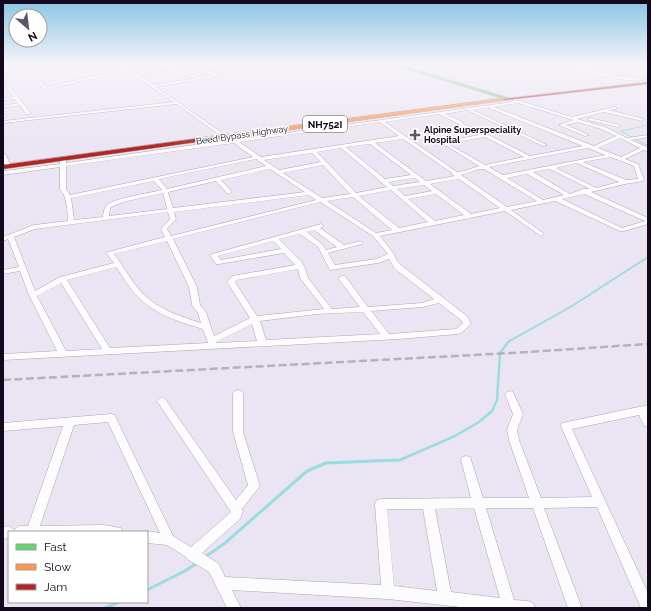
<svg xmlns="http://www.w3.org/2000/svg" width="651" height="611" font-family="Raleway,sans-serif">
	<rect width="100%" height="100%" fill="#ebe4f2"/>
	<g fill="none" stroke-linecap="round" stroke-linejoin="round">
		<path stroke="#9adedc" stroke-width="1" d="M648,125L621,131L648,146"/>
		<path stroke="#9adedc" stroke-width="2" d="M508,342L572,306L648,257"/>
		<path stroke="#9adedc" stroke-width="2.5" d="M373,461L400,460L455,436L479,422L492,411L497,400L500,353L509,341"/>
		<path stroke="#9adedc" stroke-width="3" d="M205,557L225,543L307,471L326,463L398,460
			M147,590L185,571L197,563
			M105,608L119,602"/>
		<g stroke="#aca4b4" stroke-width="1">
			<path id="street" d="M115,63C121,63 125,68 130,68V70L143,78L170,71L159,68L160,66L175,70L186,67L172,63L190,66L202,63H210L237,71L236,73L156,87L225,135L221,136L177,104L3,123V121L174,102L127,71L48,89H44L37,81L31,78L33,77L39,79L46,87H48L124,69ZM206,65L232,72L217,74L194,67ZM190,68L213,75L199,77L179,71ZM175,72L195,78L154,85L145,79Z
				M153,63H160L139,68L140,69L138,70L132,68Z
				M228,63H234L246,67L244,68Z
				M563,63H568L615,76L647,79C632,85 578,71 563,63Z
				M592,63H597L632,74L629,75Z
				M38,64L47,69L44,70L37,66L3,69V67Z
				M3,73L5,74V76H3Z
				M4,82H6L30,112V114H26L20,105L3,108V106L18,103L15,99L3,100V98L14,97Z
				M513,100L520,101L572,117L614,107H616V109L609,110L644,119V120L642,121L604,112L577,119L605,127L627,138L648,135V137L631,140L647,147L648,152L644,150L625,159L638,164L644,180L643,181L625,184L591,192L648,218V224L624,231H620L555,201L511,210L543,233L544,234L541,236L505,211L380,236L394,254L397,261L401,265L468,317L471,324L461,333L458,334L399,339L3,360V354L57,351L29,295L20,271L3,274V270L19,267L8,239L3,241V237L34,225L68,221L67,207L64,195L60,189V167L3,175V171L60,164V159L63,157L66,159V163L230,140L227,137L229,136L236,140L512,102ZM518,103L573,120L559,125L585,136L589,135L566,125L578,122L601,129L616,136L594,146L494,107ZM489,107V108L583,146L530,156L493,137L463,124V122L445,114L467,110L543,146L547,145L473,110ZM439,114L459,124V126L479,135L447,141L445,145L479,166L464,171L457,172L385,122ZM380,122L399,136L261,157L239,142ZM484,137L489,139L524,157L485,165L450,145L451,143ZM620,138L640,148L621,157L598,148ZM403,139L452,173V175L455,176L426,181L375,143ZM234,143L253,157L70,195L66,189V166ZM370,144L411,175L385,179L346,147ZM341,148L387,187L356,193L317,152ZM588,148L605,155L503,175L489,167ZM312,153L321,162L279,170L264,160ZM611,157L634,166L638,179L626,180L583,162ZM256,159L266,166L167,189L159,179ZM577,163L619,182L596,188L556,168ZM323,165L350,194L322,198L283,173ZM270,169L305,192L173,208L168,192L216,181L227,193L229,194L232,192L221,180ZM479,169H484L537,201L507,207L461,175ZM550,169L590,189H583L570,194L533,172ZM527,174L564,195L543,200L507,178ZM415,178L420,182L393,186L388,182ZM459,179L500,208L471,214L430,184ZM154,181L162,190C150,193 114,198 107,205C104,208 103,213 103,217L74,220L71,198ZM424,185L432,191L405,196L397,189ZM391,190L428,222L399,228L359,196ZM163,193L167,209L109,216V212L111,207L123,202ZM436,194L464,215L435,221L408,199ZM584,194L645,221L622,228L562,199ZM309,195L316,200L171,236L167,229L176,219L174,212ZM353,197L392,230L376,233L327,201ZM320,202L373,236L388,254L376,259L335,265L328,253L362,244L363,243L360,241L344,245L320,228L324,226L321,224L212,254L210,255L216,264H219L284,253L295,265L232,276L227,282L250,318L214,336L206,312L200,305L197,287L173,239ZM168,212L170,219L161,229L165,237L108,252L106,253L114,263L60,277L35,291L14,237L35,229ZM314,230L337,247L326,250L323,245L307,232ZM300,234L318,247L330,270L378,263L389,259L395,269L434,299L422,303L368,307L345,276H342L338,278L360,307L332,309L308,278L305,268L301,261L279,239ZM167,241L189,287L192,305L198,313L201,323C180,316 159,310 143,294C132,282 124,267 114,254ZM273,241L281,249L221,260L218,256ZM116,267C123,277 130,289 139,298C156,315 180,322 203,329L208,343L110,348L67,280ZM298,269L300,278L324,309L257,316L235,282L237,280ZM61,283L102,349L66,351L37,296ZM439,303L461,320L463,323L456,329L389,334L371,311L423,307ZM363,312L380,334L266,340L260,321L317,314ZM252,324L257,341L217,343L216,342Z
				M3,114L6,115V117H3Z
				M590,118L620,125V126L618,127L588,120V119Z
				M3,153L6,155L10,164L9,165L4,164Z
				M238,390L241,391L243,393V432L260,486L242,509L243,511L240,519L202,553L219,564L225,577L381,585L375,504L377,500L381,499L471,498L461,460L462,457L466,456L470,457L471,460L483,498H529L509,440L507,430L513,414L505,394L507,392L510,391L513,392L523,414L517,430L519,440L541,498L592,497L561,426L562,423L648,405V427L644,426L639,415L572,429L648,593V608H641L597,507L544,508L582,608H568L533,508H486L514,600L528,601L533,603L535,608H469L388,599L232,590L241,608H227L209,572L187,559L186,557L167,545L147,543V532H145L147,531L160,533L108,422L74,425L40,526L104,525L121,528L123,532H9V538L3,539V527L9,526L14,530L19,526H28L63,426L3,431V423L111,414L115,415L116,418L173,536L191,547L231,512L157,401L159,399L162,397L165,399L236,500L248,485L233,432V393L235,391ZM474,508L500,598L451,592L435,509ZM387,509H423L437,591L394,586Z"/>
		</g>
		<g stroke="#aca4b4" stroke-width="1">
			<path id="fast" d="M388,63H394L512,99L508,100Z"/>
		</g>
		<g stroke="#aca4b4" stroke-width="1">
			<path id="slow" d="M505,98L507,100L238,137L235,135L238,133Z"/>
		</g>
		<g stroke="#aca4b4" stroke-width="1">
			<path id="jam" d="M648,82V84L505,100L503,99Z
				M238,133L240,134V136L3,169V165Z"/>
		</g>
		<use href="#street" fill="#fcfbfd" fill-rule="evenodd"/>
		<use href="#fast" fill="#63d668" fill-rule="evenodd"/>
		<use href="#slow" fill="#ff974d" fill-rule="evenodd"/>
		<use href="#jam" fill="#b3261e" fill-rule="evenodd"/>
		<path stroke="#b5b2b6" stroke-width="2.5" stroke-dasharray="8 3.5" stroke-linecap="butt" d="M3,380L511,353L648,344"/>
	</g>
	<linearGradient id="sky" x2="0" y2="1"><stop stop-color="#89c5e3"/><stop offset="0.43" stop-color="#f6f3f9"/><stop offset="1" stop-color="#f6f3f9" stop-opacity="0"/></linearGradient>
	<rect width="651" height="148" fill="url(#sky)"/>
	<path fill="#5f5568" stroke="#fff" stroke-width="1.5" d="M413 129h4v4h4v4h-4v4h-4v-4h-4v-4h4z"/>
	<g text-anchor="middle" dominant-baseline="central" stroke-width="3" stroke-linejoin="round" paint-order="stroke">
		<g font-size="9" font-weight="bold" fill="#13081d" stroke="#fff" text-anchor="start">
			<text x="424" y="130">Alpine Superspeciality<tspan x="424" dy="10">Hospital</tspan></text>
		</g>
		<g font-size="9" fill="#13081d" stroke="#fff">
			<text transform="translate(242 135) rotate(-8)">Beed Bypass Highway</text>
		</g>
		<rect fill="#fff" stroke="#5a5261" stroke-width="1" x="303" y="116" width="44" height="16" rx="3"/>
		<g font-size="10" font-weight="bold" fill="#13081d">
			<text x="325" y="124">NH752I</text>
		</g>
	</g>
	<rect width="651" height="611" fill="none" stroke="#13081d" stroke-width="8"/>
	<rect x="8" y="531" width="140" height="72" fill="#ffffff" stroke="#a19ca5"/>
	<rect x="16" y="544" width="20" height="6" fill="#63d668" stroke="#a19ca5"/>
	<text x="44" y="551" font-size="12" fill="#13081d">Fast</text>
	<rect x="16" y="564" width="20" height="6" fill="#ff974d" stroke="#a19ca5"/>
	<text x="44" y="571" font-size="12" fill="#13081d">Slow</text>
	<rect x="16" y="584" width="20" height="6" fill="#b3261e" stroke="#a19ca5"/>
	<text x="44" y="591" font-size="12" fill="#13081d">Jam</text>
	<g transform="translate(28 28) rotate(152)"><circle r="19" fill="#ffffff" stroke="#a19ca5"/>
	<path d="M0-3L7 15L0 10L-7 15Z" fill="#5f5568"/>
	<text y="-6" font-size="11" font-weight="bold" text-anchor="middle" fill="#13081d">N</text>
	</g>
</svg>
